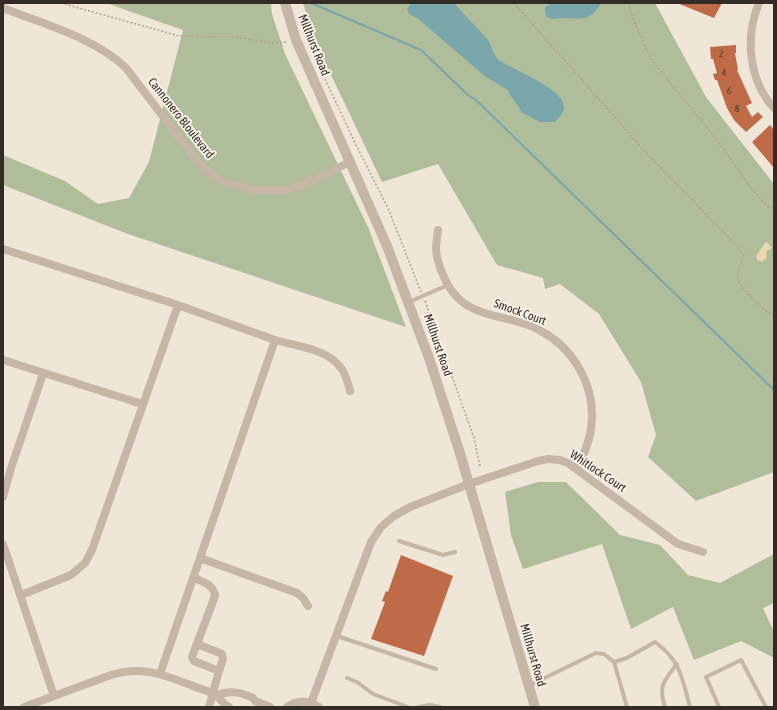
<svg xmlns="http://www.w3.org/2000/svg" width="777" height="710" font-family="'Asap Condensed',sans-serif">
	<rect width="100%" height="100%" fill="#efe6d8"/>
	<path fill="#afbd9a" d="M106,3H271L272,14L285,54L368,227L406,327L128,234L3,185V155L65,181L98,204L129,198L149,162L183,30Z
		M303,3H655L706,97L774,184V472L696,501L648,457L656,435L641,382L599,314L560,284L545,289L543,278L497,265L438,164L382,182L315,41Z
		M538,482H566L620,535L660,545L688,575L720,583L774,554V603L763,608L774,632V658L741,641L694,660L673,607L631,629L602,544L523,569L511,535L505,492Z"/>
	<path fill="#ead9b0" d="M767,242L772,248L766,252L767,257L762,262L757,260L756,256L765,243Z"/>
	<path fill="#79a6aa" d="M411,3H454C464,15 477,27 487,39C492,45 492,52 497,58C509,70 573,90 563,112C561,116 557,119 555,122H540L521,112C518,102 510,98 508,90L486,77L416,17L409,14L407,9Z
		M553,3H601C591,21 582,19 564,18C556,18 553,21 546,16L545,7Z"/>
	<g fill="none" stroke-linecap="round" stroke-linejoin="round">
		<path stroke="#79a6aa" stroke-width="2" d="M311,3L421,50L468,95L476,100L774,390"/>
	</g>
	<path fill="#bf6b47" d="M677,3H722L714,18Z
		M736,45V53H735L738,69L737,70L752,103L746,106L752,117L758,112L763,117L746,132L734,120L727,108L717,80H715L713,74L717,73L713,59H711L710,47Z
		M770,125L774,130V168L752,142Z
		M401,555L453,576L424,656L371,639L385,602L382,601L386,591L388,592Z"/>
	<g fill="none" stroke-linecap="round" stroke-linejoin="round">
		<path stroke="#b2a090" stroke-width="1.5" stroke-dasharray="2 2" stroke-linecap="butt" d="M61,3L179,36L235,37L274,43L288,42
			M514,3L650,157L734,243L744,256C741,263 737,271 738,278C739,287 766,314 774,315
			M628,3L634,21L651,59L717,140L754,192L768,207L774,208
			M303,32L356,145L388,208L421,292
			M425,301L474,438L480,466"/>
		<path stroke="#c6b6a5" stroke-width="4" d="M409,302L448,285
			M399,541L443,555L455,552
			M337,636L436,669
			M614,662L627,707
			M347,678L357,682L373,694L408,707
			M530,685L596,653L604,654L614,662L627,658L655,642C681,661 682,678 690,707
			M418,707L430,705L440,707
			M665,707C658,685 664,681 677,664
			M719,707L706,677L741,660L766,707"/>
		<path stroke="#c6b6a5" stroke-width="8" d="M759,3C745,37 748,80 774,108
			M3,8C43,24 96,38 126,68L197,161L213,176L224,182L255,190H285L300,186L350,162
			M438,230C437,238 435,249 437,257C440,271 448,289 459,299C477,317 513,317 535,328C574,346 597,387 591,429C589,443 583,456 577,469
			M3,249L178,305L275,340L160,674
			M275,340C296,346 328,349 341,368C346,374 348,383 350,391
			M3,360L142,404
			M3,497L12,465L43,374
			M3,544L54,696
			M200,558L297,593L303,598L308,606
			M193,577C203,582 214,585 215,596L192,657L194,661L219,671L209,707
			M21,595L71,575L85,563L92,550L178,305
			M197,644L222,654L223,659L219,671
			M216,695C230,690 240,692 253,698L255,701L270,707
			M311,703L371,542L381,527L394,516L410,507L469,484L538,461L548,459L560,460L568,463L678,544L703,552
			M24,707L111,675C142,665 164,675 193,686C200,689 210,691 216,695C222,700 222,704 229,707
			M287,707C297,700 308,700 319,707"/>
		<path stroke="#c6b6a5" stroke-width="10" d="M285,3L296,40L387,246L429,358L459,450L535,707"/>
	</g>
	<g text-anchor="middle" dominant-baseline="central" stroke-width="4" stroke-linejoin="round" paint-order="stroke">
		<g font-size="10" fill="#563b2e">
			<text x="721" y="53">2</text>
			<text x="724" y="72">4</text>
			<text x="729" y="90">6</text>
			<text x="737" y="108">8</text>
		</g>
		<g font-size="12" fill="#332b26" stroke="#f7f0e4">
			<text transform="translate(314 45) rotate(68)">Millhurst Road</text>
			<text transform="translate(181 118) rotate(52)">Cannonero Bloulevard</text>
			<text transform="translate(520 312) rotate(20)">Smock Court</text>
			<text transform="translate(438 345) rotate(71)">Millhurst Road</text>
			<text transform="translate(598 471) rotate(34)">Whitlock Court</text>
			<text transform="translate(533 655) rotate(74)">Millhurst Road</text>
		</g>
	</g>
	<rect width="777" height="710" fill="none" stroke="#332b26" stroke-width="8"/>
</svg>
